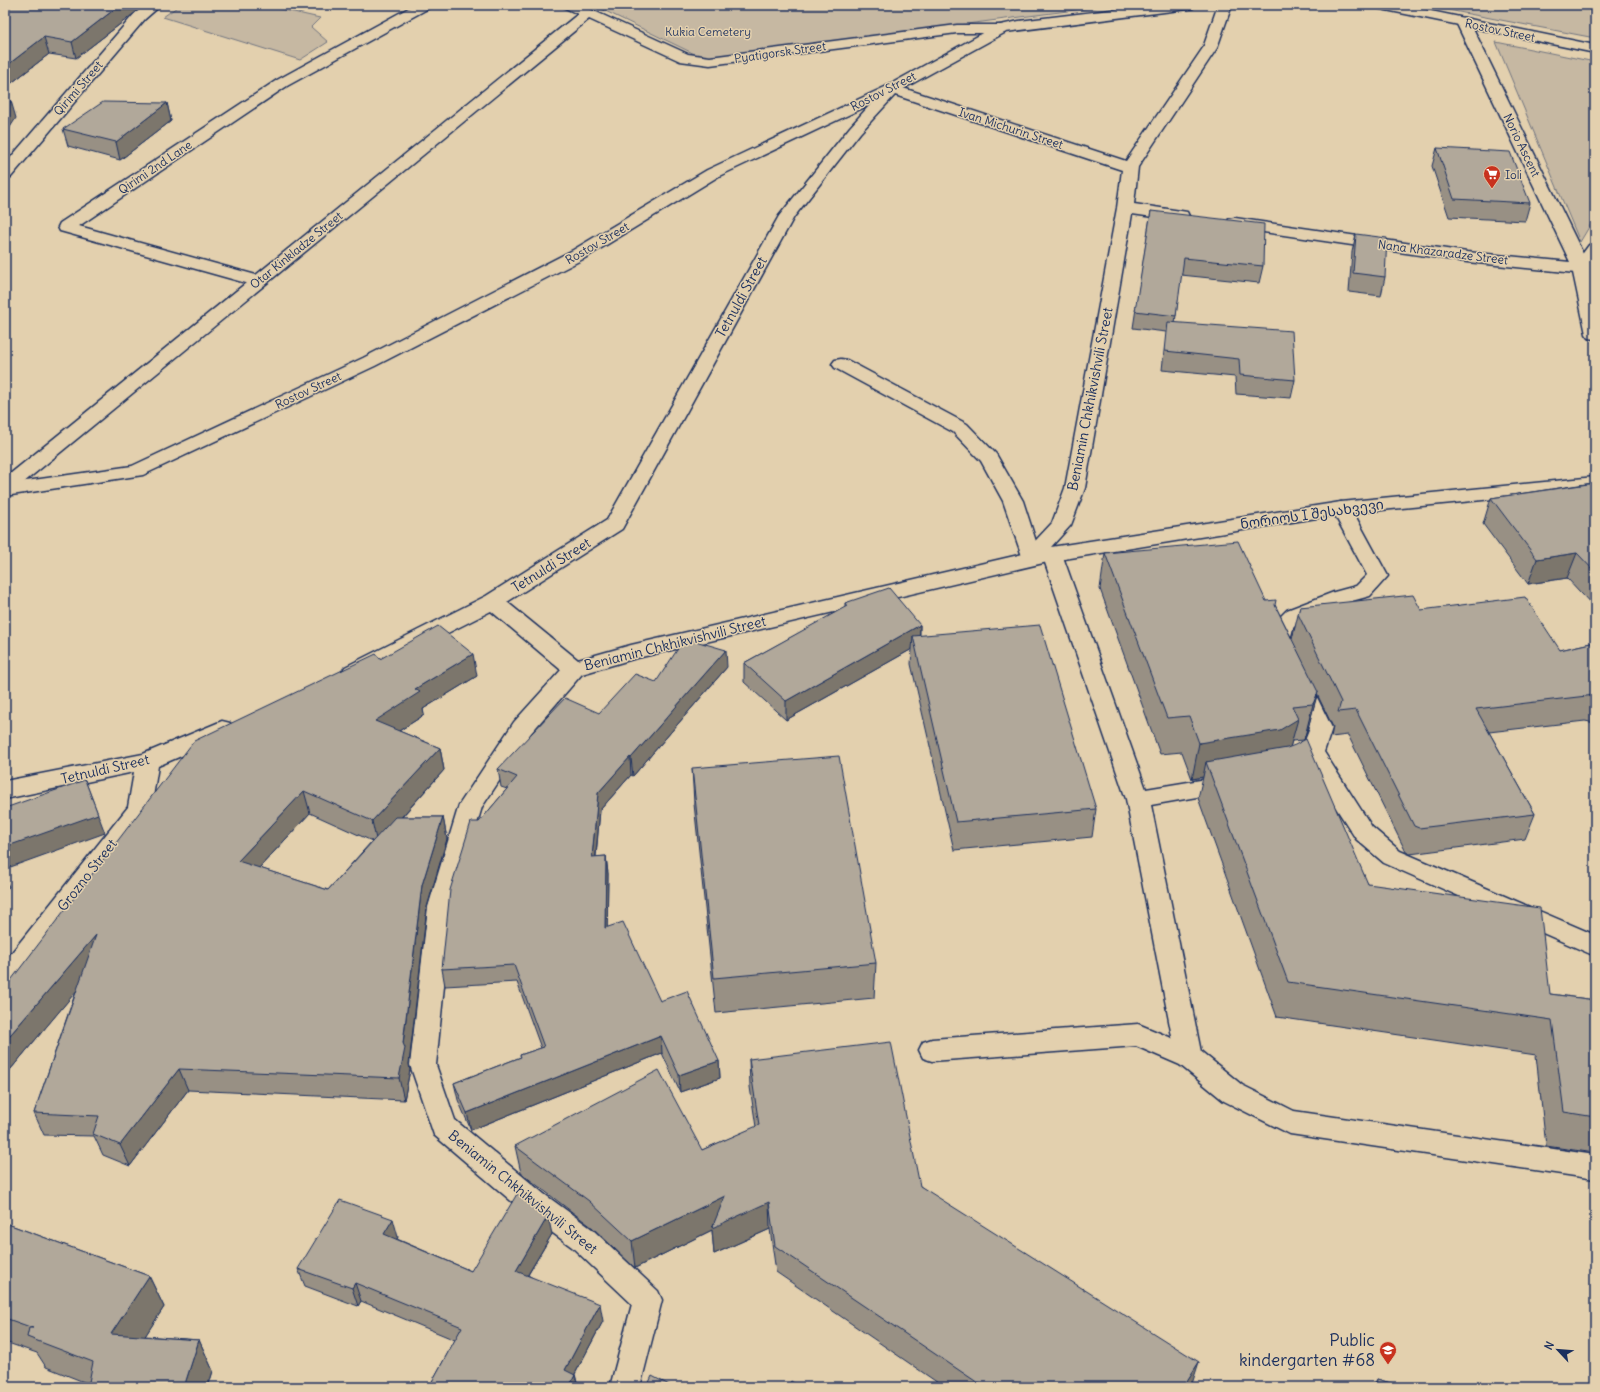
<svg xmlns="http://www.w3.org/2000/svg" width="1600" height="1392" font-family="Delius,'Noto Sans Georgian',sans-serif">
	<rect width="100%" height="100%" fill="#e3d0ae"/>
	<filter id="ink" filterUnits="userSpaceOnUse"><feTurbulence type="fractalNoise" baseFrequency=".025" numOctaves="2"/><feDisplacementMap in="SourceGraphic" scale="8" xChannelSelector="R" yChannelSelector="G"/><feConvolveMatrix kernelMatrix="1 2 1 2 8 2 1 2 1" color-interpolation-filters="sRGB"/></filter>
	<g filter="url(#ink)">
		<path fill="#c6b8a2" stroke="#707480" d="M180,5H262L320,18L311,27L328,42L300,60L163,17Z
			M593,5H1114L703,58Z
			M1422,5H1595V38Z
			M1496,42L1595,62V217L1580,242Z"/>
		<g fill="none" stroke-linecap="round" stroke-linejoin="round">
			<g stroke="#1b2f5e" stroke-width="3">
				<path id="lane" d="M841,359L847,360L967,424L996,454L1023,501L1041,557L1038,562L1031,564L1024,562L1003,501L981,461L953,432L835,368L832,364L835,360Z
					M1341,502L1348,504L1351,508L1388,576L1370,596L1348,602L1301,620L1293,628L1290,640L1296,651L1293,656L1285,658L1277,656L1268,640L1272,625L1287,610L1334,592L1356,586L1367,575L1331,508L1334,504Z
					M1052,547L1059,549L1062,554L1146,789L1231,775L1239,777L1242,783L1239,789L1231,791L1151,805L1202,1057L1198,1065L1189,1068L1180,1065L1176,1057L1126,799L1042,554L1045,549Z
					M1300,676L1308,679L1332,728L1324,752L1372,827L1400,851L1595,935V956L1384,863L1356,839L1309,766C1298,773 1291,779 1279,775L1276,769L1279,763L1302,748L1310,728L1289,684L1292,679Z"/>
			</g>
			<g stroke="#1b2f5e" stroke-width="3">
				<path id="street" d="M145,5H161L145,19L11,177L5,179V164L135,13Z
					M414,5H431L429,8L287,86L79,226L256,275L578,14L565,8L563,5H581L688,54L710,57L957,25H1001L1006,26L1008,29L1006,32L1001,33H957L710,65L680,61L589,19L12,492L5,494V478L246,283L60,231L58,227L60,223L277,80Z
					M1218,5H1232L1217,48L1138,167L1134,204L1181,211L1187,212L1189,216L1187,220L1181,221L1132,214L1085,488L1071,525L1051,547L1341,502L1595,477V489L1341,514L1052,561L633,659L582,674L530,734L482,807L452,907L436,1065L455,1120L544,1194L592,1229L658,1291L662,1300L640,1387H610L632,1304L572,1247L524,1212L434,1135L410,1065L428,907L459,805L514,722L561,670L491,611L361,677L353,680L345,677L342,672L345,667L486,596L607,520L779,216L850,127L887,86H897L1126,161L1203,48ZM895,95L1122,170L1117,208L1065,488L1052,523L1023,554L631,645L578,660L507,602L622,529L794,217L860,133Z
					M1463,18L1468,19L1470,22L1588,264L1595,265V275L1467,262L1229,227L1227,223L1229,219L1235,218L1467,252L1570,262L1456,22L1458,19Z
					M222,721L230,723L233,729L230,735L158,766L151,809L147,815L14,986L5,989V961L128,807L134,772L5,799V781L143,754Z
					M1138,1024L1198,1049L1242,1085L1294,1111L1595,1155V1179L1290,1134L1224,1101L1180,1065L1136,1046L932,1061L923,1058L919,1050L923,1042L932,1039Z"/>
			</g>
			<g stroke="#1b2f5e" stroke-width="3">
				<path id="secondary" d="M1152,5H1195L1193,8L1188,9L1006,32L897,92L719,176L585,258L375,366L143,475L5,496V484L132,466L363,358L573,250L707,170L887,86L996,26L1019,21Z
					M1374,5H1402L1595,45V53L1381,9L1376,8Z
					M1595,244V261L1590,268L1595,293V339L1589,338L1586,334L1572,268L1589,245Z"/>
			</g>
			<use href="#lane" fill="#e3d0ae" fill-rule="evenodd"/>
			<use href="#street" fill="#e3d0ae" fill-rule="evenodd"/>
			<use href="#secondary" fill="#e3d0ae" fill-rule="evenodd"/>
		</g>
		<path fill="#989084" stroke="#1b2f5e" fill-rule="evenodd" d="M5,5H145L76,58L49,54L5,88Z
			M167,103L171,121L120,160L68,146L63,129Z
			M1437,148L1530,203L1525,221L1449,217L1432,166Z
			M1151,211L1263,266L1259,283L1181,275L1175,323L1295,380L1291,398L1236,394L1235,377L1162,370L1166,332L1133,328Z
			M1356,234L1385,277L1381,296L1349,292L1352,252Z
			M1594,477H1595V608L1567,578L1528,584L1483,524L1491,498L1592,483Z
			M1105,553L1266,601L1275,605L1292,639L1300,607L1421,610L1560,650L1595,642V723L1585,721L1489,732L1535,814L1525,839L1410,854L1406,852L1348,735L1331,737L1333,727L1317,694L1308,728L1304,740L1292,741L1290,747L1368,884L1550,994L1595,1000V1153L1546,1146L1536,1055L1277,1017L1198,798L1203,777L1192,779L1182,752L1160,754L1100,589Z
			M845,603L920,625V635L1096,809L1092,837L954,850L911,664L912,649L786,720L744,682V663L845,608Z
			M380,659L477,676L423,709L424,715L399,731L440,748L444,770L402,817H443L447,839L427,907L409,1064L410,1070L404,1100L188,1090L130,1166L103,1155L94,1136L44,1135L34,1113L76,991L5,1076V988ZM310,813L372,841L328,890L259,868Z
			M727,667L633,776L631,775L600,810L596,857L606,856L608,874L607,927L660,1001L719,1061L720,1078L680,1092L662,1053L471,1130L458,1100L454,1083L521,1057L520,1055L541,1048L517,982L445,986L442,969L479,822L507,789L501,787L498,769L599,713L656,682Z
			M692,768L876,963L874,998L716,1013L694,804Z
			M749,1059L920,1186L1191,1387H944L776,1272L770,1229L714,1254L712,1230L635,1268L593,1228L521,1173L515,1146L702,1150L756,1127L750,1087Z
			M5,1223L149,1276L164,1307L145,1336L199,1340L213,1371L208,1387H88L89,1384L46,1367L37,1353L5,1342Z
			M552,1234L528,1275L603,1321L575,1374L578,1387H429L455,1340L361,1301L358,1306L305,1286L298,1269L398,1237L397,1239L471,1271Z
			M1377,1379L1404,1387H1373Z"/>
		<path fill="#7c766c" stroke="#1b2f5e" d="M120,5H145L76,58L72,42Z
			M44,37L49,54L5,88V67Z
			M11,101L16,118L5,135V110Z
			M167,103L171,121L120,160L116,142Z
			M1577,553L1567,578L1528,584L1537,559Z
			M920,625L919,644L913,636L912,649L786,720V701Z
			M726,650L727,667L633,776L631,758Z
			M473,654L477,676L423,709L424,715L380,743L375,721L415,689Z
			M1318,692L1308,728L1304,740L1313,704Z
			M1298,719L1288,755L1206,762L1203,777L1192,779L1199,743Z
			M440,748L444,770L377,844L372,821Z
			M630,757L631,775L600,810L594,874L592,857L598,793Z
			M85,780L105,833L5,869V847Z
			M304,791L310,813L245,883L238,861Z
			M443,817L447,839L427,907L409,1064L410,1070L404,1100L399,1078L422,885Z
			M606,856L608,874L607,945L605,928Z
			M5,878L9,887L5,890Z
			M96,935L105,957L5,1076V1041Z
			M661,1036L662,1053L471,1130L467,1113Z
			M719,1061L720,1078L680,1092L679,1075Z
			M179,1069L188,1090L130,1166L120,1145Z
			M725,1196L769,1202L770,1229L714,1254L712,1230L635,1268L632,1241Z
			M548,1216L552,1234L520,1288L516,1271Z
			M393,1219L398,1237L389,1251L384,1234Z
			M149,1276L164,1307L127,1364L111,1334Z
			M355,1283L361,1301L358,1306L352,1288Z
			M600,1304L603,1321L568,1387L565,1370Z
			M199,1340L213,1371L208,1387H184Z
			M1199,1362L1191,1387H1183Z
			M575,1375L578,1387H569Z"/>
		<path fill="#b1a89a" stroke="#1b2f5e" d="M5,5H120L72,42L44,37L5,67Z
			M5,101H11L5,110Z
			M103,102L167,103L116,142L63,129Z
			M1437,148L1510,152L1530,203L1454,199Z
			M1151,211L1264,224L1263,266L1184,258L1176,316L1135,311Z
			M1356,234L1387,238L1385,277L1353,273Z
			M1168,322L1292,331L1295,380L1240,375L1239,359L1165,351Z
			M1595,483V572L1577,553L1537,559L1491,498Z
			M1238,541L1266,601L1276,600L1275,605L1318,692L1313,704L1292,706L1298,719L1280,730L1199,743L1189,716L1167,718L1105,553Z
			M889,588L920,625L786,701L744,663L847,606L845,603Z
			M1413,595L1421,610L1525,597L1560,650L1595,642V695L1476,709L1535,814L1419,828L1414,826L1356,710L1338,712L1341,702L1298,614L1300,607Z
			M1040,625L1096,809L956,822L913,636Z
			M438,626L473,654L415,689L420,692L375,721L440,748L372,821L304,791L238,861L328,890L395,817H443L422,885L403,1043L405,1048L399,1078L179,1069L120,1145L93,1134L99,1116L34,1113L96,935L5,1041V988L194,741L376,654L380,659Z
			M685,638L726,650L631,758L630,757L598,793L592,857L606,856L605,928L623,922L660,1001L687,991L719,1061L679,1075L661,1036L467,1113L454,1083L521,1057L520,1055L544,1047L514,965L442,969L450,890L471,822H479L517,777L498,769L565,698L599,713L635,674L656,682Z
			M1306,739L1368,884L1540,908L1550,994L1595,1000V1117L1564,1112L1552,1020L1288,982L1206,762L1287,748L1295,745Z
			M839,756L876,963L714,978L692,768Z
			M85,780L98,814L5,847V808Z
			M891,1042L920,1186L1199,1362L1183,1387H984L775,1246L769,1202L712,1228L725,1196L632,1241L589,1201L515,1146L659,1070L702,1150L759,1125L749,1059Z
			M517,1194L548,1216L516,1271L600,1304L565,1370L575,1375L569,1387H429L462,1327L355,1283L352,1288L298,1269L340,1200L393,1219L384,1234L471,1271Z
			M5,1223L149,1276L111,1334L199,1340L184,1387H88L93,1362L27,1337L29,1328H33L5,1318Z
			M652,1376L673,1387H647Z
			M1377,1379L1404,1387H1376Z
			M791,1381L800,1387H787Z"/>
	</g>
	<defs>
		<g id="supermarket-pin" transform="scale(0.9)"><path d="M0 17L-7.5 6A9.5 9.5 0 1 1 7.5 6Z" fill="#c8321e" stroke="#e3d0ae"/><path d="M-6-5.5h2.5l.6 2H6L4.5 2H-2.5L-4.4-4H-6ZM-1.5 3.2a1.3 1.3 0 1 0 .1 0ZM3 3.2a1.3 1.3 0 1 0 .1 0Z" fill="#fff"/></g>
		<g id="school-pin" transform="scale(0.9)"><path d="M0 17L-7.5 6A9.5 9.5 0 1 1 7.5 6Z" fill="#c8321e" stroke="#e3d0ae"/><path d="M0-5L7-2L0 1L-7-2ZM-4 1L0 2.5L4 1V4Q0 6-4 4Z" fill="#fff"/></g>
	</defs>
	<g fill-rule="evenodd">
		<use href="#supermarket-pin" x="1492" y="174"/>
		<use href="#school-pin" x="1388" y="1350"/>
	</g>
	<g text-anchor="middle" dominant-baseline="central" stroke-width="3" stroke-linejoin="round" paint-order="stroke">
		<g font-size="12" fill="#1b2f5e" stroke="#e3d0ae">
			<text transform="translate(1500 30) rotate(12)">Rostov Street</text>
			<text transform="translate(780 52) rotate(-8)">Pyatigorsk Street</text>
			<text transform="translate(78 88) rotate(-49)">Qirimi Street</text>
			<text transform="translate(883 91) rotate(-27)">Rostov Street</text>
			<text transform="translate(1011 128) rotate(18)">Ivan Michurin Street</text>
			<text transform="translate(1522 145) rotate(64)">Norio Ascent</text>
			<text transform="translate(155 167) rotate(-34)">Qirimi 2nd Lane</text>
			<text transform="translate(597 243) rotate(-30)">Rostov Street</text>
			<text transform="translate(296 250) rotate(-39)">Otar Kinkladze Street</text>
			<text transform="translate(1443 252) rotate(7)">Nana Khazaradze Street</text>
			<text transform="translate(308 390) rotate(-25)">Rostov Street</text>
		</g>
		<g font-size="12" fill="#2c3d65" stroke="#e3d0ae">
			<text x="708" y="31">Kukia Cemetery</text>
		</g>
		<g font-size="12" fill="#1b2f5e" stroke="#e3d0ae" text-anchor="start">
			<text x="1505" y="174">Ioli</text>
		</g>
		<g font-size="14" fill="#1b2f5e" stroke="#e3d0ae">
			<text transform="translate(741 297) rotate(-61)">Tetnuldi Street</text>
			<text transform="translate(1090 399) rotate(-79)">Beniamin Chkhikvishvili Street</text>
			<text transform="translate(1312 514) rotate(-8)">ნორიოს I შესახვევი</text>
			<text transform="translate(551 565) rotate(-32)">Tetnuldi Street</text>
			<text transform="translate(675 643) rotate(-14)">Beniamin Chkhikvishvili Street</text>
			<text transform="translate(105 769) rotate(-13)">Tetnuldi Street</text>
			<text transform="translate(87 875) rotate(-52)">Grozno Street</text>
			<text transform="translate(523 1192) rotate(39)">Beniamin Chkhikvishvili Street</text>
		</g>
		<g font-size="17" fill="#1b2f5e" stroke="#e3d0ae" text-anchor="end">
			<text x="1375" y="1340">Public<tspan x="1375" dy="20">kindergarten #68</tspan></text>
		</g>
	</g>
	<rect width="1600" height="1392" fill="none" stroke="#e3d0ae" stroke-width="20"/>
	<rect x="10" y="10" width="1580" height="1372" fill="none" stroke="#1b2f5e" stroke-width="1.5" filter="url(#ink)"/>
	<g transform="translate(1558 1350) rotate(296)" stroke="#e3d0ae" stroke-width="3" paint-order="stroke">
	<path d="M0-3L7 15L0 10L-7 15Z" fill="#1b2f5e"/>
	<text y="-6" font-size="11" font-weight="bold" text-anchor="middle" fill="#1b2f5e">N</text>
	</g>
</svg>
